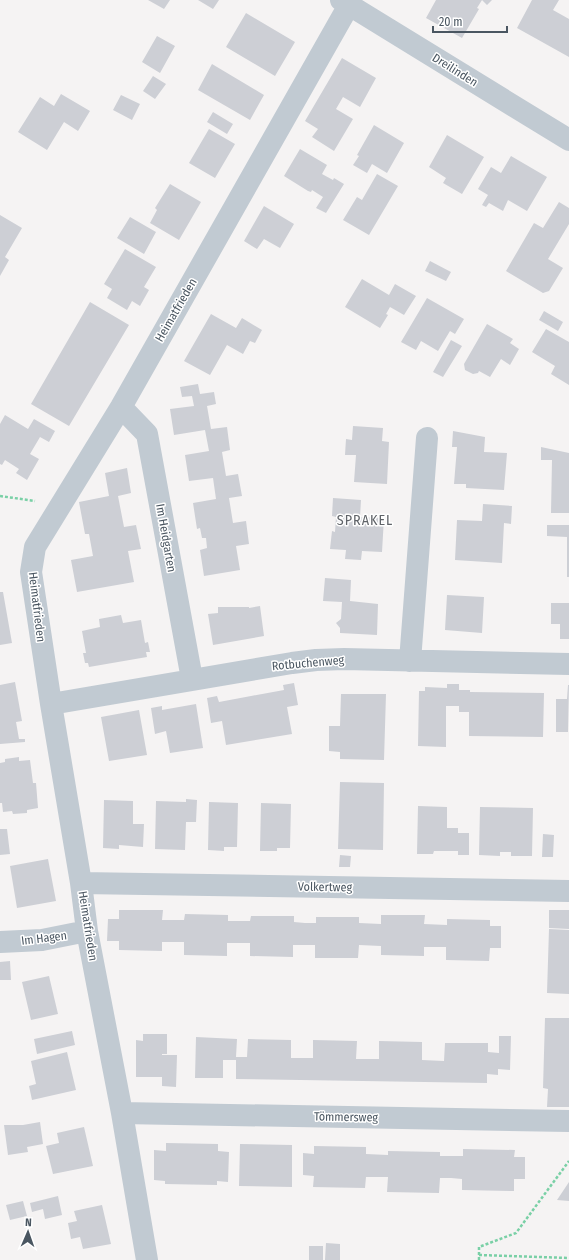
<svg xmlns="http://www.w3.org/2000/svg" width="569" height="1260" font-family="'Fira Sans Condensed',sans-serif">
	<rect width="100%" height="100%" fill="#f5f3f3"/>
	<path fill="#cdcfd5" d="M148,0H170L164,9Z
		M198,0H219L213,9Z
		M436,0H492L487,5L482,0L477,8L479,9L462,38L426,18Z
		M532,0H559L553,10L569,19V57L517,28Z
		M246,13L295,42L275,76L226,47Z
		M157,36L175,46L160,73L142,62Z
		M342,58L376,78L360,107L343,97L336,109L353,119L334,151L312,137L318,129L305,121Z
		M212,64L264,95L250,120L198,90Z
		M153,76L166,84L155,99L143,91Z
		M61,94L90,111L78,131L64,122L47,150L18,132L40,97L54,106Z
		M121,95L140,104L132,120L113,110Z
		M213,112L233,124L227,134L207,122Z
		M374,125L404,143L387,173L372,164L367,173L353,165L359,156L357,155Z
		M209,129L235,144L215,178L189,163Z
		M447,135L484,157L462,194L443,183L446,178L429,167Z
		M300,149L327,165L322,174L333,180L334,178L344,184L326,213L316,208L323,197L312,190L311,192L308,191L284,176Z
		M511,156L547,177L527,211L508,200L503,211L489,203L486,207L482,205L488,195L478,189L491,167L501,173Z
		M377,174L398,186L369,235L343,220L357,197L362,200Z
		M170,184L201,202L179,240L150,223L157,210L155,208Z
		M559,202L569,208V224L548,259L563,268L549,291L543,293L506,271L534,223L543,228Z
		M264,206L294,224L280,248L264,239L257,249L244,241Z
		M0,215L22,228L5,257L9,260L0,276Z
		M130,217L156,232L144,254L117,238Z
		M125,249L156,267L144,287L149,290L140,306L132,301L127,310L107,298L112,289L104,284Z
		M430,261L451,272L446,281L425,271Z
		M362,279L389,295L395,284L416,296L404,315L390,307L386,314L388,315L380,328L345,307Z
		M427,298L464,319L455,334L450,331L438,351L421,341L416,350L401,342Z
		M90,302L129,325L69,426L31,404Z
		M544,311L563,322L558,331L539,320Z
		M211,314L236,328L242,318L262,330L255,343L250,341L243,354L227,345L210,375L184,361Z
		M487,324L513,339L510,343L519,349L510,365L501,359L490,377L479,371L478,373L473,374L465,370L464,364Z
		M546,329L569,342V385L551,374L555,366L532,352Z
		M451,340L462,346L443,377L433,372Z
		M198,384L200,394L214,392L216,404L207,406L211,429L227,427L230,450L222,452L226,476L238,474L242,496L229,498L233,523L246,521L249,544L236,546L240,570L204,576L200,550L207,548L206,538H202L200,528L197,529L193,503L216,499L213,478L189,481L185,455L209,451L205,430L174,435L170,409L194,406L192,396L182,397L180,387Z
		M5,415L28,429L34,419L55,431L49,442L40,437L30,454L39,459L27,480L16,473L19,469L5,460L2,465L0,464V424Z
		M353,426L383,428L382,441L389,442L387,484L354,482L356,455H345L346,439L352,440Z
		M453,431L485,437L484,452L507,453L504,490L466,488V484H454L457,447H452Z
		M541,447L569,453V513H551L552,460H541Z
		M127,468L131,493L118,496L124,527L136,525L141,549L128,551L134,582L77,592L71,560L93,556L89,534H85L79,502L109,496L105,473Z
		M333,498L361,500L360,517L384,518L382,552L362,551L361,560L345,559L346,550L330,549L332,531L335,532L336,517L332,516Z
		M483,504L512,506L511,524L504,523L502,563L455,560L457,520L482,521Z
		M547,525H569V577H567V537L547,536Z
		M325,578L351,580L350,601L378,604L377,635L340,633V628L336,623L341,619L342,602L323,601Z
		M0,592H3L12,643L0,645Z
		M447,595L484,597L482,633L445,630Z
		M551,603H569V639H560V624H551Z
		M260,606L264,636L213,645L208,614L218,613V607H249V608Z
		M121,615L123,623L141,620L145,643L148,642L150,652H146L147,657L89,667L88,663H85L83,653H86L82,631L100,627L99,619Z
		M15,682L22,721L16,722L19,739H25V742L0,744V685Z
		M294,683L298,705L287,707L292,734L226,745L222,721L211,723L207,698L217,696L219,702L251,696L284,690L283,685Z
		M447,684H459V690H470V692L544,693L543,737L469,736V712H459V706H446V747L418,746L419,691H425V687L447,688Z
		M568,685H569L568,732H556V699H567Z
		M341,694H386L384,760L340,759V752L329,751V726H340Z
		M196,704L203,748L170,753L166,731L155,734L151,708L162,706V710Z
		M139,710L147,755L109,761L101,717Z
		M19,757V761L30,760L33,783H36L38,808L27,810V813L13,814L12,811L3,812L2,803H0V763L5,762V759Z
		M340,782L384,783L383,850L338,849Z
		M186,799L197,800L196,822H186L185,850L155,849L156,801L186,802Z
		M104,800L133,801V824H144L143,847L119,845V849L103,848Z
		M209,802L238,803L237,847H224V851L208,850Z
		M261,803L291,804L290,848H277V851H260Z
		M418,806L447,807V828H458V833H469V855H458V851H434L433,854H417Z
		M480,807L533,808L532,856H511V852H500V856L479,855Z
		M0,829H7L10,854L0,855Z
		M543,834L554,835L553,857H542Z
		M340,855L351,856L350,867H339Z
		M48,859L56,901L17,908L10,866Z
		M119,910H163L162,920H184L185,914L228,915V921H250L251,916H294V922L305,923H316V917H359V923L381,924V915H425L424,924L447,925V919L490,920V926H501V948H490L489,961L446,960V947H424V956L381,955V946L359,945L358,958H315V945H293V957L250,956V943H227V956L184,955V942H162V951L119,950V941H107L108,919H119Z
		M549,910H569V929L549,928Z
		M549,929L569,930V994L547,993Z
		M10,961L11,980H0V962Z
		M49,976L58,1014L31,1020L22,982Z
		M545,1018H569V1107H547L548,1089L543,1088Z
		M72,1031L75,1045L37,1054L34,1039Z
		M143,1034H167V1054H162V1055H177L176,1087L162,1086V1077H136V1040L143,1041Z
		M499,1036H511L510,1070L498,1069V1075L487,1074V1083L236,1079V1060H223V1078H195L196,1037L237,1039L236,1057H247L248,1039L291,1040V1058H313V1040L357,1041L356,1059H379V1041L422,1042V1060L444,1061L445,1043H488V1052L499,1053Z
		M67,1052L76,1090L32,1100L29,1086L36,1084L31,1061Z
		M40,1122L43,1144L27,1147L28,1152L8,1155L4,1125H23Z
		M84,1127L93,1166L53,1174L46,1146L59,1143L57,1133Z
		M166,1143L218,1144V1151L229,1152L228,1182L217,1181V1185L165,1184V1181L154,1180V1150L166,1151Z
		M240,1144L292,1145V1187L239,1186Z
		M314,1146L366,1147V1154L388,1155V1151L440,1152V1156H463V1149L515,1150L514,1157H525V1179H514V1191L462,1190V1179L451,1178H440L439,1193L387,1192L388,1177H366L365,1188L313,1187L314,1176L303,1175V1153L314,1154Z
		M569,1182V1201L557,1200Z
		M58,1196L62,1215L45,1219L43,1209L32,1212L30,1203Z
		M23,1201L27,1216L10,1220L6,1205Z
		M102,1205L111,1244L83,1249L80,1237L71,1239L68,1223L77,1221L74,1211Z
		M326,1243L340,1244V1260H325Z
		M309,1246H323V1260H309Z"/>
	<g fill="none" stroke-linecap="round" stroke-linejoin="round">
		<path stroke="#7ad0a6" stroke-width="2.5" stroke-dasharray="3 2" stroke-linecap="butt" d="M0,496L35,501
			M479,1255L569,1258
			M479,1260V1247L516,1233L569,1161"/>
		<path stroke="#c1cad2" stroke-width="22" d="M341,0L569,140
			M121,407L147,434L192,679
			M410,661L427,438
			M51,704L292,663L316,660L344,659L569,664
			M81,883L569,891
			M0,942L42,940L87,931
			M122,1113L569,1121
			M147,1260L122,1113L87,931L81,883L51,704L31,572L35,547L121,407L349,5"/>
	</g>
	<g text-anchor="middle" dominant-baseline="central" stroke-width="3" stroke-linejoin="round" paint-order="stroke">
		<g font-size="12" fill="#4a5661" stroke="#fff">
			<text transform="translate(455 70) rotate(32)">Dreilinden</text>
			<text transform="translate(176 310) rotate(-60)">Heimatfrieden</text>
			<text transform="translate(166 538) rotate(80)">Im Heidgarten</text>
			<text transform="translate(37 607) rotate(83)">Heimatfrieden</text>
			<text transform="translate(308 663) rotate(-5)">Rotbuchenweg</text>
			<text transform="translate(325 887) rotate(1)">Volkertweg</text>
			<text transform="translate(88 926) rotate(81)">Heimatfrieden</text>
			<text transform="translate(44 938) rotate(-7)">Im Hagen</text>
			<text transform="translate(346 1117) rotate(1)">Tömmersweg</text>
		</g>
		<g font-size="14" letter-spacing="1" fill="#5f6368" stroke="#fff">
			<text x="365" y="520">SPRAKEL</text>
		</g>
	</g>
	<g transform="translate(28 1232) rotate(2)" stroke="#ffffff" stroke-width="3" paint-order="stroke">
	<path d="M0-3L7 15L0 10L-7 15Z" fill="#4a5661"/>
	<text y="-6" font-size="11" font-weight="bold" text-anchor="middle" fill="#4a5661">N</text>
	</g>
	<path d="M433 26v6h74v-6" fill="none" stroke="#4a5661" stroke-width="2"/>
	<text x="439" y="26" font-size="12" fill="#4a5661" stroke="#ffffff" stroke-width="3" paint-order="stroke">20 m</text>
</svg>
